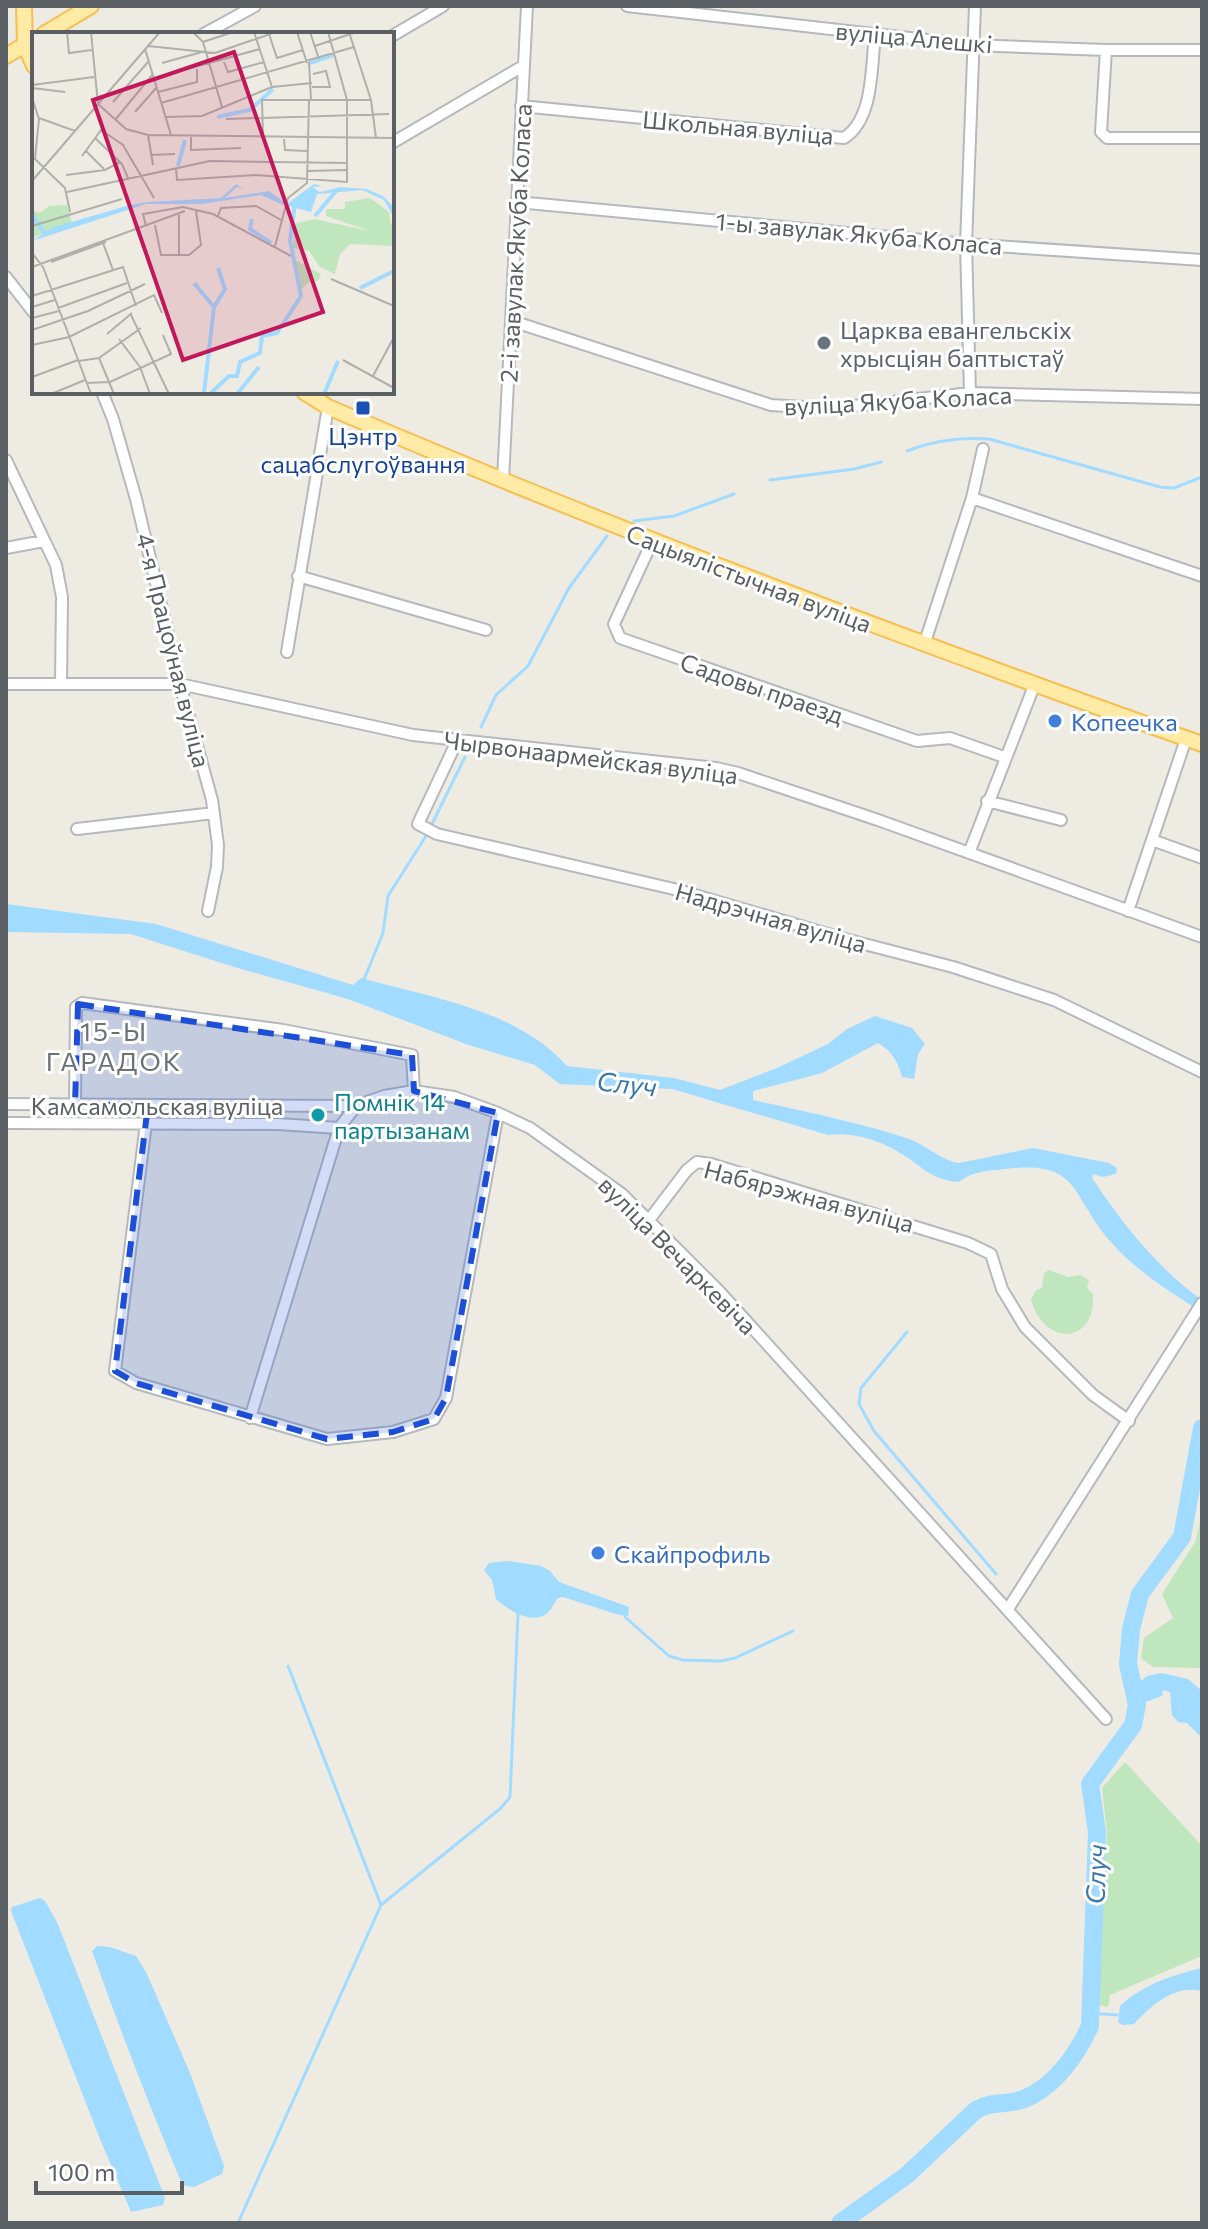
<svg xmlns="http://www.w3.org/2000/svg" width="1208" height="2229" font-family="Commissioner,sans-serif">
	<rect width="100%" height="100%" fill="#eeebe2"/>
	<path fill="#c0e6bd" d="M1049,1270L1068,1277L1080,1275L1089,1280L1087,1288L1093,1294C1096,1346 1044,1346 1031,1300L1036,1290L1042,1288L1044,1273Z
		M1202,1515V1668L1153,1667L1141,1658L1144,1638L1173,1618L1162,1594L1195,1542Z
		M1125,1762L1202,1846V1958L1199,1957L1110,1995L1108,2007L1094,2004L1107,1832L1102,1788Z"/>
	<path fill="#a1dbff" d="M6,904L156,924L353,985L361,978C432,998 516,1009 567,1066L674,1078L720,1090L777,1068L828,1044L847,1029L875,1016L912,1028L925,1044L918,1054L914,1079L902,1077C898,1062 892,1051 878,1043L822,1073L753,1091V1100C805,1112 859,1122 909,1139C926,1145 942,1161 959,1163L1033,1148L1109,1163L1117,1168L1116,1174L1103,1177L1093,1174L1092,1178C1122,1223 1158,1269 1202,1300V1312C1170,1292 1135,1270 1110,1241C1070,1195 1081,1160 1005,1169C987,1171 973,1171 959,1182C931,1180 923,1167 902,1154C879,1140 854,1132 828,1135L672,1089L560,1084L535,1065L466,1044L348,999L234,967L131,934L6,932Z
		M508,1561L541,1566L550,1571L559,1582L629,1607L628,1616L619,1615L563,1597L558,1598C554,1603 551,1611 546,1614C531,1625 507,1609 496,1599L492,1580L484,1570L489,1563Z
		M1161,1673L1188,1679L1202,1691V1738L1187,1723L1178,1722L1172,1715L1170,1692L1163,1690L1162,1696L1137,1705L1133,1688L1147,1676Z
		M40,1898L45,1901L57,1922L165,2198L163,2205L131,2212L100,2139L11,1911L12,1907Z
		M97,1946L110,1947L136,1956L147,1974L190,2073L224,2166L222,2174L194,2187L185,2186L179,2177C148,2102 119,2027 92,1951Z
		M1202,1968V1991C1174,1984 1151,2006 1134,2024L1123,2025L1118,2022L1120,2006C1142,1985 1173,1975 1202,1968Z"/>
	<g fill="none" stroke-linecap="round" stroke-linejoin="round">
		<path stroke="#a1dbff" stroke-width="3" d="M907,451C934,440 960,437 989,439L1160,487L1174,488L1202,477
			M770,480L854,469L881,462
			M634,521L674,516L734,494
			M481,727L496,695L528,666L569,588L607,536
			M432,824L465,757
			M363,982L383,933L388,896L426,836
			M907,1332L861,1388L859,1404L874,1431L996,1574
			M625,1617L669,1656L683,1660L721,1661L735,1658L793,1631
			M288,1666L381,1905
			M1090,2013L1117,2015
			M238,2223L381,1905L501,1808L510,1797L518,1614"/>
		<path stroke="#a1dbff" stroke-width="18" d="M840,2223L907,2175L976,2110C993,2100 1006,2106 1024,2099C1054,2087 1077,2055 1090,2026L1097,1832L1090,1784L1133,1725L1137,1705L1128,1664L1131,1629L1140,1594L1182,1537L1202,1428"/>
		<g stroke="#b5b9bd" stroke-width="14">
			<path id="minor" d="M627,6L972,45L1106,50H1202
				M204,34L255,6
				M392,36L443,6
				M1106,50L1101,132L1107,138H1202
				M521,106L844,138C874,119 871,67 875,35
				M392,143L523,66
				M517,202L966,244L1202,260
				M6,277L34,313
				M512,321L771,405L819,408L866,405L970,393L1202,399
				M102,392L113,419L136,499L180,684L212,800L218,845L217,867L208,911
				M970,393L966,244L975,6
				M6,460L56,565L62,597L61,684
				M503,480L527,6
				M972,498L1202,576
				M652,542L614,624L620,638L917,741L950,738L1004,757
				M6,548L44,541
				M298,576L486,630
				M924,645L972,498L983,449
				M287,652L328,407
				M6,684H180L413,735L716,768L738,773L878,820L1202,937
				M458,739L418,824L437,834L678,890L845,939L953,967L1054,1000L1202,1072
				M987,801L1061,820
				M77,829L214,813
				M1152,840L1202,858
				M969,853L1034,686
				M1128,911L1186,739
				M6,1104L356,1106L384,1096L414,1091
				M75,1105L76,1007L82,1003L283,1030L412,1055L414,1091L454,1097L498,1113L530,1128L622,1194L720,1292L1106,1719
				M6,1123L278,1124L339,1128
				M146,1123L115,1371L136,1383L327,1439L393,1432L434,1419L446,1398L498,1113
				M649,1220L687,1170L697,1162L711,1164L968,1243L991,1254L1002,1289L1025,1327L1093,1395L1129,1421
				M250,1418L339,1128L356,1106
				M1008,1609L1202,1303"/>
		</g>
		<g stroke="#f6bf53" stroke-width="18">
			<path id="major" d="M24,6L25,45L34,66
				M44,34L91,6
				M6,56L33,40
				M304,392L328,407C615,530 907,640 1202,744"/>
		</g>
		<use href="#minor" stroke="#fff" stroke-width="10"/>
		<use href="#major" stroke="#ffeba6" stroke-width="14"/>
	</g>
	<path fill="#1d4ed8" fill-opacity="0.2" stroke="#1d4ed8" stroke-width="6" stroke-dasharray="16 10" stroke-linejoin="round" d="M78,1004L412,1055L414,1091L498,1113L446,1398L434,1419L393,1432L327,1439L136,1383L115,1371L148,1105H75Z"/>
	<circle fill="#6b7280" stroke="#fff" stroke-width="3" cx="824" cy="343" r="8"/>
	<rect fill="#1a4fb4" stroke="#fff" stroke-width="3" x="355" y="400" width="16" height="16" rx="4"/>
	<g fill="#3f7fe0" stroke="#fff" stroke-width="3">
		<circle cx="1055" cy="721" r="8"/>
		<circle cx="598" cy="1553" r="8"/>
	</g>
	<circle fill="#0f9aa8" stroke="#fff" stroke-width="3" cx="318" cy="1115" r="8"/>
	<g text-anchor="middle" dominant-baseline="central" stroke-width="6" stroke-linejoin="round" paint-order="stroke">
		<g font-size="24" fill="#5a5f63" stroke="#fff">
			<text transform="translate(914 37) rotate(5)">вуліца Алешкі</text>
			<text transform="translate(738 127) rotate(5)">Школьная вуліца</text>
			<text transform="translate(859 233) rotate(5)">1-ы завулак Якуба Коласа</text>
			<text transform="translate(515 243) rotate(-87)">2-і завулак Якуба Коласа</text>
			<text transform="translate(898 400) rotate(-3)">вуліца Якуба Коласа</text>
			<text transform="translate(749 578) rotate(21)">Сацыялістычная вуліца</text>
			<text transform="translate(174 650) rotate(76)">4-я Працоўная вуліца</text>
			<text transform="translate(762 688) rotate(19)">Садовы праезд</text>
			<text transform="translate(591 757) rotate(7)">Чырвонаармейская вуліца</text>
			<text transform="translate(771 917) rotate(16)">Надрэчная вуліца</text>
			<text x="157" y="1105">Камсамольская вуліца</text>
			<text transform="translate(809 1196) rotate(15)">Набярэжная вуліца</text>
			<text transform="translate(678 1255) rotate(45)">вуліца Вечаркевіча</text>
		</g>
		<g font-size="24" fill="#5b616d" stroke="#fff" text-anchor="start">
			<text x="840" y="329">Царква евангельскіх<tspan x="840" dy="28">хрысціян баптыстаў</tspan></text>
		</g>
		<g font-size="24" fill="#164399" stroke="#fff">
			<text x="363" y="435">Цэнтр<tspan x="363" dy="28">сацабслугоўвання</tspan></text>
		</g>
		<g font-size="24" fill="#366cbe" stroke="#fff" text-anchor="start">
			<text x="1071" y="721">Копеечка</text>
			<text x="614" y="1553">Скайпрофиль</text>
		</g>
		<g font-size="24" fill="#0d838f" stroke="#fff" text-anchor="start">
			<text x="334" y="1101">Помнік 14<tspan x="334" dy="28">партызанам</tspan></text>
		</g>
		<g font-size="26" letter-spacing="2" fill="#6b7175" stroke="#fff">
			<text x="114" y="1030">15-Ы<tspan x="114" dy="30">ГАРАДОК</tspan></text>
		</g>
		<g font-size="26" font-style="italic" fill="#3877ab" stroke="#fff">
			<text transform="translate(627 1083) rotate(6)">Случ</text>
			<text transform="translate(1095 1874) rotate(-88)">Случ</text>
		</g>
	</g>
	<g transform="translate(32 32)">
		<rect width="362" height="362" fill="#eeebe2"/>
		<path d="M338,166L357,180L359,194L362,188V214L318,212L308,222L303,242L288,235L277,219L261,216L262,192L282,187L338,199L294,184V177H313V170ZM0,172L1,179L8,181L17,174L35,173L40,191L0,206ZM263,228L289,242L286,249L279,248L269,258Z" fill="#c0e6bd"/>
		<path d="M204,152L211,157L205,155L193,166L237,159L255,172L282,152L290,154L280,155L288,160L309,155L334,157L351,164L361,174L362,186L352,168L330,158L285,162L279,180L249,172L229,163L170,172H114L0,209L22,195L98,173L116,170L189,166Z" fill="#a1dbff"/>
		<path fill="none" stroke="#a1dbff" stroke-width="4" d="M278,31L301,23M185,85L218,78L241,57M146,134L153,108M0,183L14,203M283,184L304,159M220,187L218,197L239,211M162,251L181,274M328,256L362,239M172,361L182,275L193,257L186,236M178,362L197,344H205L208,330L228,321L230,304L245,301L269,264L258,208L263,172M205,362L227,335M292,362L306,329"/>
		<path fill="none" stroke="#afafab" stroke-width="2" d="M35,0L37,21L60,18M59,0L66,72M161,0L171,10L190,75M222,0L240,55M265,0L275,31M278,0L287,27M317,0L339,68L344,106M237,2L245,26L271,18M171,10L201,0M116,14L183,21L244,0M283,14L324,0M113,17L139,103M192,30L196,40L232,30M277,30L279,69M130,31L170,20M122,46L228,17M0,53L62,45M240,55L280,51M280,55H298L294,39L281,42M0,56L33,60M126,60L165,50V37M0,66L7,87L3,127L33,156L38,180M81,70L116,30M129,71L322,15M66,72L94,97L116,103L362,106M103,80L125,55M134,85L170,84L240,55M7,86L43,99M194,87L357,82M83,88L121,42M116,103L121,133M231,104L230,68H339M159,105V118L209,116M63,106L90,132L96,146M252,107L253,118L275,119M54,119L72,137M119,123L143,122M50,124L69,98L91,113L122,166M144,136L145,148L224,143L315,150V68L296,0M275,139L314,138M34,143L73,138L88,130M0,149L128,0M35,160L178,129L314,131M147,183V223M186,184L189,176L224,174L249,188M123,193L129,223H157L169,213L164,179M0,194L90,167M114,194L111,182L151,175L181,182L259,224M71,211L81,238M243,214L256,166L275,151L277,69M0,221L11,235L59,362M19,230L74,210M0,235L153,179M299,247L362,274M0,264L91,235L104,274M0,275L23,268M26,276L95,251M99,283L137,362M0,286L27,279M0,298L56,279L113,252M75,302L100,281M87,307L108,335L118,362M0,313L37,305L122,263L130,281M67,326L82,362M311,328L362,356M47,329L67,326L109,296M341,344L362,305M0,345L46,328M54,351L78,350L139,322L131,303M19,362L53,348"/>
		<path fill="#c2185b" fill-opacity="0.15" stroke="#c2185b" stroke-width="4" d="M202,20L291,280L151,328L61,68Z"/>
		<rect width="362" height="362" fill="none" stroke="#5a5f63" stroke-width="4"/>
	</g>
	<rect width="1208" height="2229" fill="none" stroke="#5a5f63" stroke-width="16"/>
	<path d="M36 2181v12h146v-12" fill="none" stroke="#5a5f63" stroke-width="4"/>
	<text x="48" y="2181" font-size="24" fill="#5a5f63" stroke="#ffffff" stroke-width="6" paint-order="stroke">100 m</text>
</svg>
